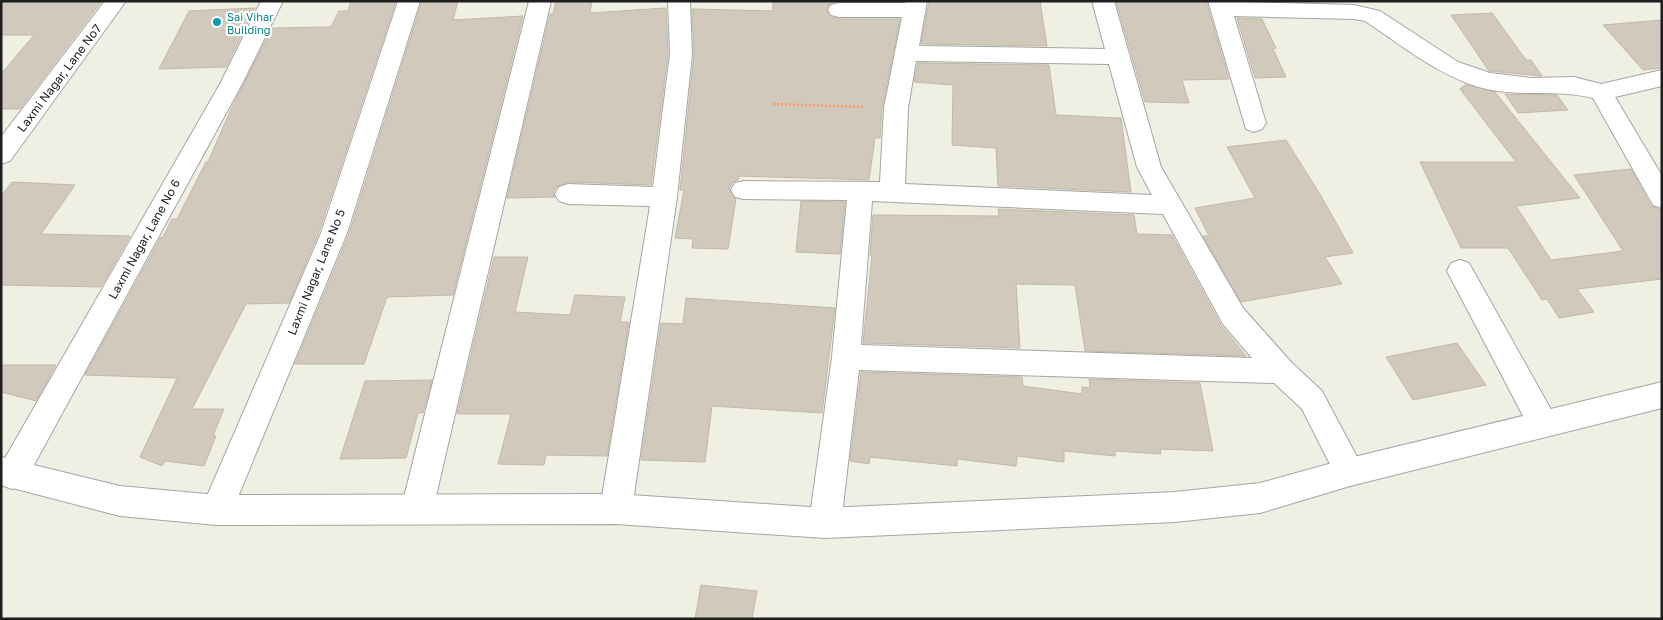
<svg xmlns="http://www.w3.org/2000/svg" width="1663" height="620" font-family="'Golos Text',sans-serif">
	<rect width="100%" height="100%" fill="#f0efe3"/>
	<path fill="#d0c9bc" stroke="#c3b9a4" d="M1,1H102L20,109H1V74L34,35H1Z
		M351,1H396L319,232L289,303L246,304L192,409H224L213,436H216L204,466L165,461L162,466L140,457L177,378L85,375L161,237H163L172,219H177L206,162H208L231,109L272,28L331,27L339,11H348Z
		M422,1H458L453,20L523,16L453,295L387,297L364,364H295L349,234Z
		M556,1H592L590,13L666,8L668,54L651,185L568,182L557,186L553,193L555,197L507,198L550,14H553Z
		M773,1H838L831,3L826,9L831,17L839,19H900L882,108L880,138H875L869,180L739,176L738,180L733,182L729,189L736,199L728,249L692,248L693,239L675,238L684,190H680L694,54L692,9L773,11Z
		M929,1H1040L1047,46L921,44Z
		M1116,1H1206L1229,79L1182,80L1189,103L1145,102Z
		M255,8L226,67L159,69L189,11Z
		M1492,13L1526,60H1531L1542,76L1489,71L1451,15Z
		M1237,18L1262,19L1276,48L1273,49L1286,77L1255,78Z
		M1662,20V68L1643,70L1603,25Z
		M918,63L1049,65L1056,115L1121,118L1131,192L998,186L996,148L952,145L953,85L914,82Z
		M1466,84L1495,92L1580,198L1516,206L1551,260L1623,251L1574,175L1631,169L1651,206L1662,210V279L1577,289L1594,312L1559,318L1547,299L1542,300L1508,248H1461L1420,162H1516L1460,89Z
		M1505,94L1557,95L1568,110L1518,113Z
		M1286,140L1321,196L1353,253L1325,257L1342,284L1241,302L1203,236H1209L1195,208L1255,198L1227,147Z
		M12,182L75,185L41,234L130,236L101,287L1,285V196Z
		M801,201L845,202L840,254L796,252Z
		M998,209L1134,215L1137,234L1172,235L1221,325L1246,356L1085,351L1075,285L1016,284L1020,348L863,343L872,255H870L873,215L999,216Z
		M494,257H528L515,312L570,315L575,295L625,297L620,322H629L607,456L546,455L544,465L498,464L511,414H457Z
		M686,298L835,308L822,413L712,406L705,462L641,460L661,323L683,324Z
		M1457,343L1486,385L1413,400L1386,357Z
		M1,365H56L36,401L1,392Z
		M861,372L1022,377L1023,386L1082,394V387L1090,388L1089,379L1200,383L1213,451L1160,449L1161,454L1115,451V456L1064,451V462L1017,456L1016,466L957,459V466L870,457L869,464L850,461Z
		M432,380L423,413H418L406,458L340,459L365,381Z
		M701,585L757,591L752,619H695Z"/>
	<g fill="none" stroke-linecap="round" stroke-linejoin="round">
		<g stroke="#a5a5a5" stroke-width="2">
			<path id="minor" d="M105,1H126L10,161L1,164V137Z
				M261,1H283L242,84L23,485L12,489L1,485V465L220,84Z
				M398,1H420L347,233L228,521L217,525L206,521L201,510L321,233Z
				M529,1H551L433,509L428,520L417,524L406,520L401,509Z
				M668,1H690L692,54L677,197L632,509L627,520L616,524L605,520L600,509L650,206L568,204L559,201L555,194L559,187L568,184L653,187L670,54Z
				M905,1H927L919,46L1105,49L1092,1H1114L1161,167L1243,308L1291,362L1322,391L1365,472L1361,482L1350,486L1339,482L1302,409L1274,383L859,370L841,523L836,534L825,538L814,534L809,523L832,357L847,200L744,199L735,197L731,190L735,183L744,181L880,182L884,108L902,17H839L831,15L828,10L831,5L839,3H905ZM916,61L1109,64L1137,167L1152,195L905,184L908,108ZM872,201L1163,214L1223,324L1252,358L861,345Z
				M1208,1L1354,5L1380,11L1458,62L1490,73L1532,78L1574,77L1601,84L1662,70V86L1615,97L1662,176V208L1653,205L1593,98C1558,89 1521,97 1486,89C1441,78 1403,46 1365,21L1354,19L1234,16L1266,123L1262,129L1254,132L1246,129Z
				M1460,260L1469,263L1554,415L1558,424L1554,433L1543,437L1532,433L1447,271L1451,263Z"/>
		</g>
		<g stroke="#a5a5a5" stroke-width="2">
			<path id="tertiary" d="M1662,382V408L1350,486L1260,513L1175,522L825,538L616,524L217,525L120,516L1,485V457L120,486L217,495L616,494L825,508L1175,492L1260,483L1350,458Z"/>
		</g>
		<path stroke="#ff9865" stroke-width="2.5" stroke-dasharray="2 2" stroke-linecap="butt" d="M773,104L865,107"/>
		<use href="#minor" fill="#fff" fill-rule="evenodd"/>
		<use href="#tertiary" fill="#fff" fill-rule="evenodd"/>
	</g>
	<circle fill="#0f9aa8" stroke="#fff" stroke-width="2" cx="217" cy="22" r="5"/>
	<g text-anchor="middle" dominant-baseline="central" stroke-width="4.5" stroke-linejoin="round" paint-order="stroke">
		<g font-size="11" fill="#0d838f" stroke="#fff" text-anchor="start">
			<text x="227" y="16">Sai Vihar<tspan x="227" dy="13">Building</tspan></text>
		</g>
		<g font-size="12" fill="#1e1e1e" stroke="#fff">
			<text transform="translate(59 78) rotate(-53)">Laxmi Nagar, Lane No7</text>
			<text transform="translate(144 239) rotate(-61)">Laxmi Nagar, Lane No 6</text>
			<text transform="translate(316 272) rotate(-68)">Laxmi Nagar, Lane No 5</text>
		</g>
	</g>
	<rect width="1663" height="620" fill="none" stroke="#1e1e1e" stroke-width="5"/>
</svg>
